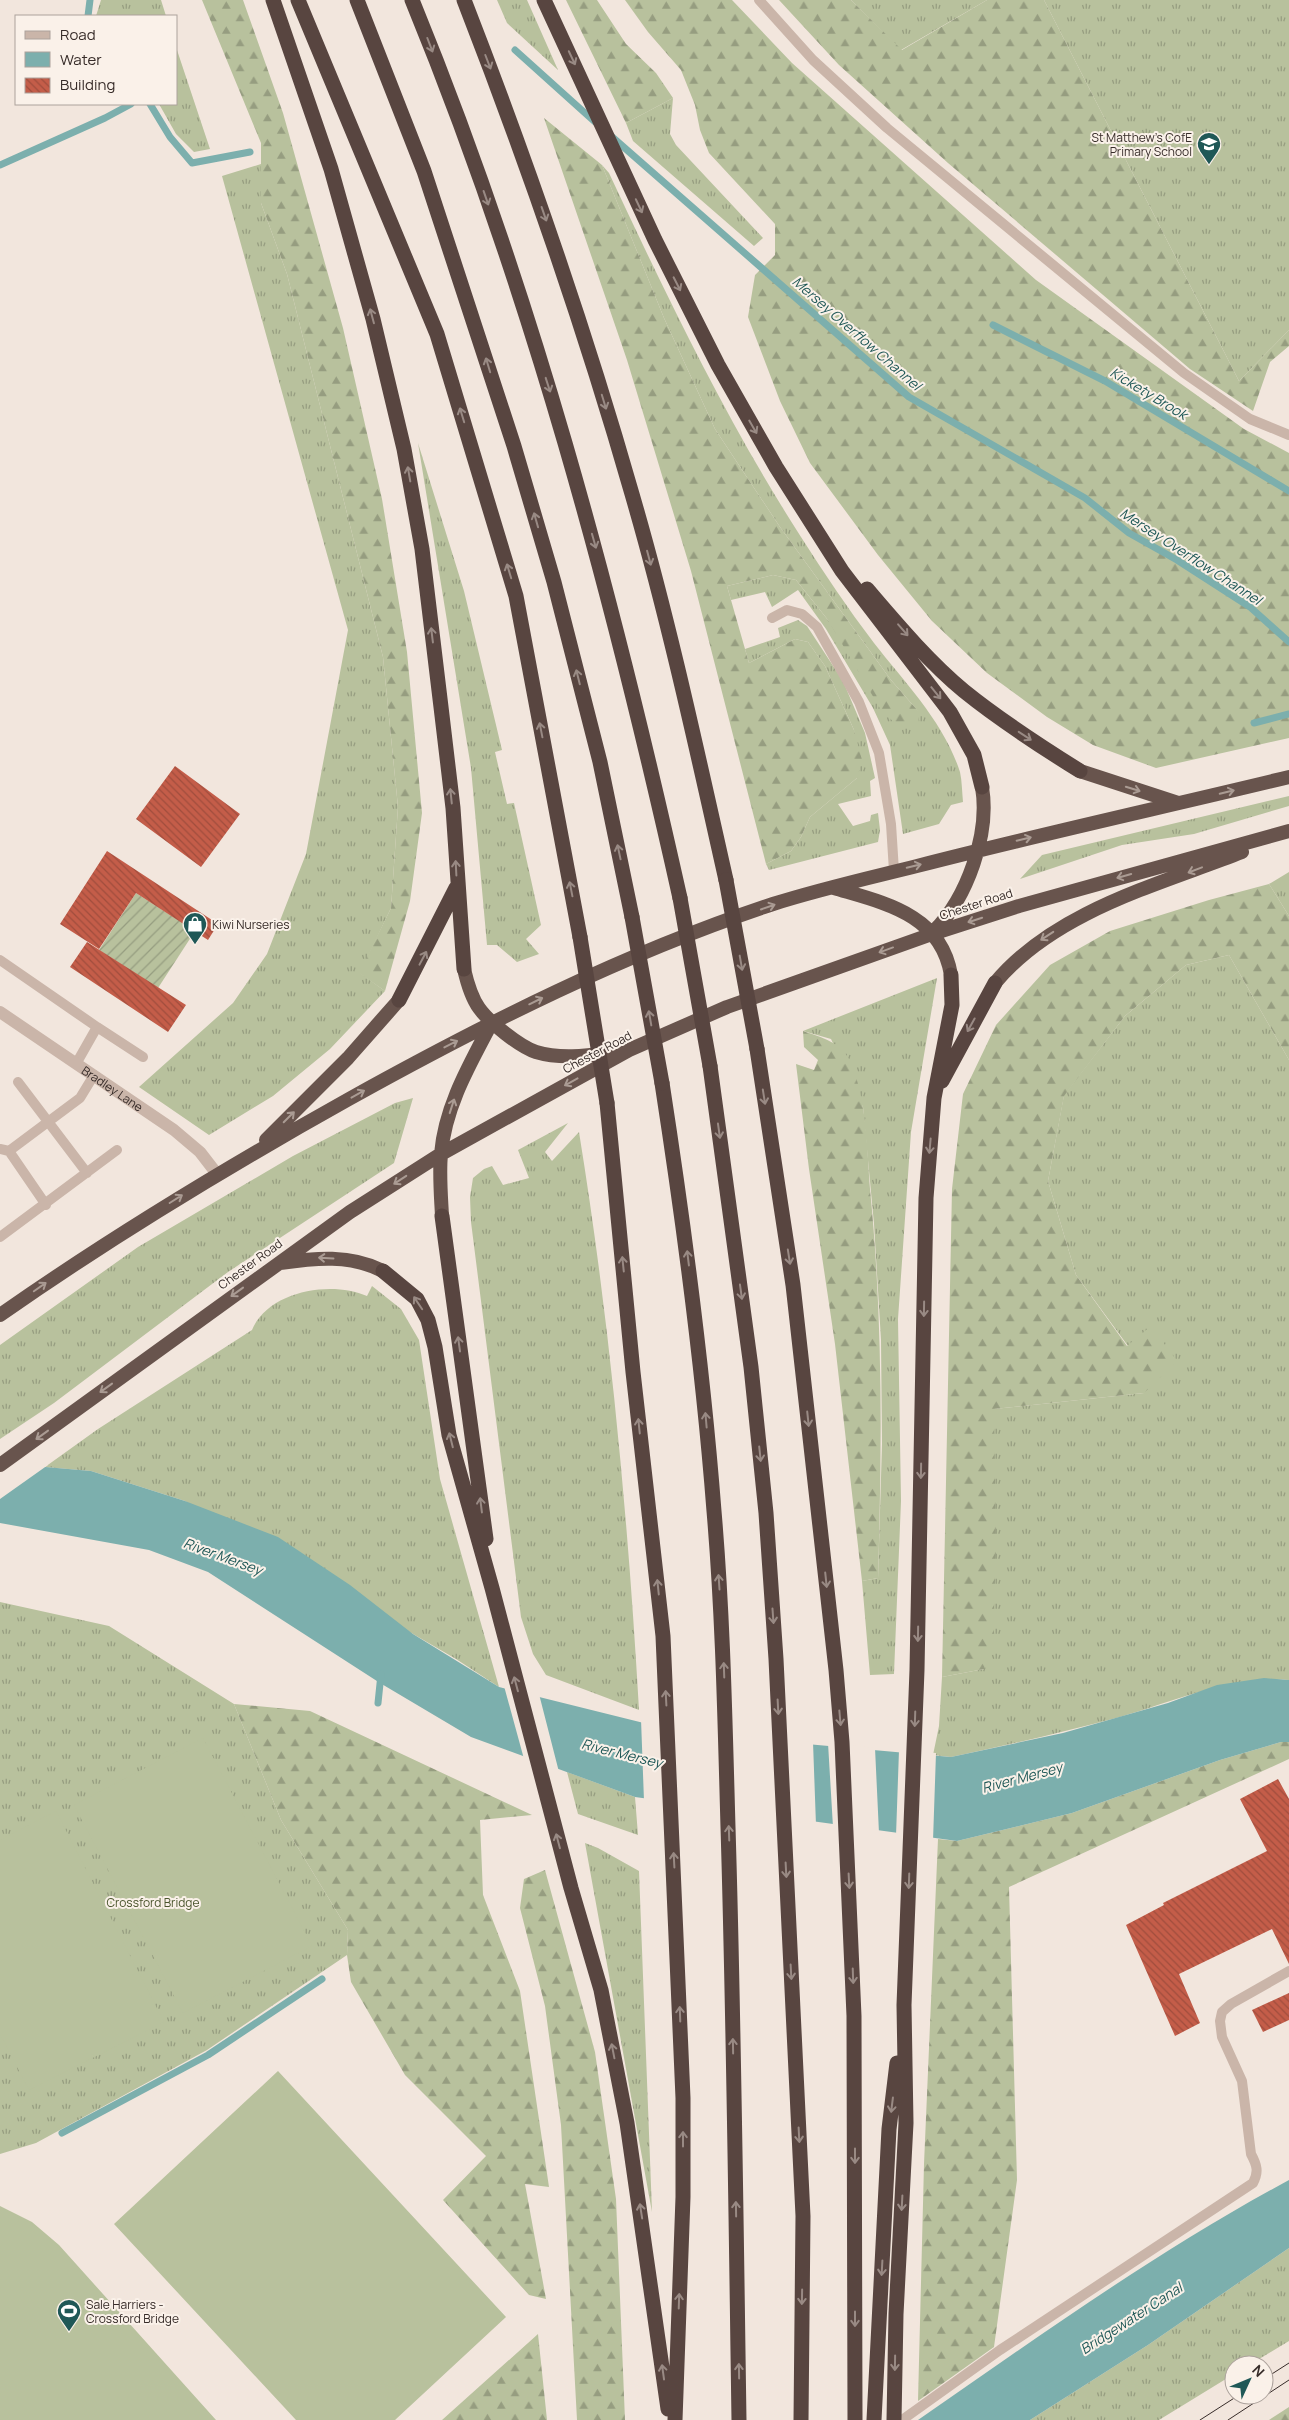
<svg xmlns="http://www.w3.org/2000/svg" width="1289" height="2420" font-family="Manrope,sans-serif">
	<defs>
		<pattern id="grass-tufts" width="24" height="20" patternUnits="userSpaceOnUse" patternTransform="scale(1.25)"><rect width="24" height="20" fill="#b8c19d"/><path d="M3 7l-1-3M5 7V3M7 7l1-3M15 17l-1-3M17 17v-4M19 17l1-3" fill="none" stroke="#969d80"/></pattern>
		<pattern id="forest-firs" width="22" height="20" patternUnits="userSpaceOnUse" patternTransform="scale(1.25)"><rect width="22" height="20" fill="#b8c19d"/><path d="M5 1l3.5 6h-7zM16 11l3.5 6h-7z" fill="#969d80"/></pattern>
		<pattern id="garden-furrows" width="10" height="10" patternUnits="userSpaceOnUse" patternTransform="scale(1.25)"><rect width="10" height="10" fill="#b8c19d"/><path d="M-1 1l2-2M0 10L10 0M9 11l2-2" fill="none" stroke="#969d80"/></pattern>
		<pattern id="building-back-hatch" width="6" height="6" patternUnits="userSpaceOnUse" patternTransform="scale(1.25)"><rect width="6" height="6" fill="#c45d49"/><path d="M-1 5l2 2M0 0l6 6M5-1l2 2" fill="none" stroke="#a04d3d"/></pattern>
	</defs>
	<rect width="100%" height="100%" fill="#f2e6dd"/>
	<path fill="url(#grass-tufts)" d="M101,0H161L166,16H96Z
		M497,0H527L558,70L507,23Z
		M851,0H987L901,50Z
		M1044,0H1289V330L1239,381Z
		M176,47L210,149L194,152L176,134L159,104H176Z
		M673,98L670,134L676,145L763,238L754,246L633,141L626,123Z
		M261,164V203L287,274L383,657L398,807L391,908L360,973L385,991L330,1049L273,1096L209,1135L139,1087L233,1003L267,954L306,854L348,630L222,176Z
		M602,165L609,173C667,297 727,422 801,537C824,573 848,609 874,643C905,683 944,722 960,772C962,781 962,792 963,802L951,805L939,824L903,834L890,745L873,708L826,629L798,590L772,607L765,592L731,600L727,586L773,575L796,580L828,620L918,711L891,680L780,527L715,429L664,318Z
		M418,443L464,591L502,750L495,752L507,804L514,803L541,925L526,939L539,954L517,962L497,945H487L471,768Z
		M798,620L807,626L843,681L865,733L875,778L870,781L871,796L838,804L853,826L870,821L871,815L878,813L880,830L878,842L769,870L766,864L791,851L801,837L810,817L857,778L854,730L825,666L808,642L795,639L749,663L745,649L780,637L778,628Z
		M1289,796V806L1194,834L1122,845L1020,879L1042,855Z
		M1289,872V916L1269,884Z
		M1229,955L1289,1060V1680C1230,1676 1176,1701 1120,1717C1064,1732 1008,1745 951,1757L933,1755L939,1726L942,1677L984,1669L994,1409L1144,1393L1128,1346L1076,1275L1048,1181L1064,1095L1125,1016L1186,965Z
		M937,978L911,1132L898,1319L901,1501L894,1674L870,1675L862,1581L878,1578L882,1444L881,1340L874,1224L863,1107L831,1039L803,1031Z
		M413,1098L394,1163L228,1272L54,1403L0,1439V1345L138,1247L293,1156L395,1103Z
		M568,1123L545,1152L552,1161L579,1132C610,1323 628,1517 639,1710L546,1675L533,1654L521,1617L471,1222L470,1197L473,1178L484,1169L492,1166L503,1185L529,1178L518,1150Z
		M372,1286L401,1309L419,1340L440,1479L499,1687L456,1659L185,1501L91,1471L45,1467L98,1429L252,1330C268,1291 331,1280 367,1296Z
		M0,1602L109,1626L234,1704L281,1820L348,1930L347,1955L207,2050L36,2143L0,2154Z
		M567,1772L635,1797L638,1835L578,1814Z
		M585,1843L598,1848L639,1871L652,2212Z
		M1289,2248V2341L1249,2365H1234V2374L1159,2420H1030L1148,2345Z"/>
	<path fill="url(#forest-firs)" d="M202,0H243L283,113L343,328L382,499L407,652L422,813L410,901L385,991L359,973L391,908L398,807L383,657L287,274L261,203V143Z
		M566,0H597L626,44L656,73L673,98L626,123Z
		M625,0H732L792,63L1036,280L1244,429L1289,453V738L1156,768L1093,745L1047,717L987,673L932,621L878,555L810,463L780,401L748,317L755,275L775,255V224L709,153L700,130L695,105L681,70L648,32Z
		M779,0H851L902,50L987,0H1044L1239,381L1289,330V346L1270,362L1253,411L1190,369L948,163L839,65Z
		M544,118L602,165L664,318L715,429L780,527L891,680L918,711L919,724L897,725L881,710L828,620L796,580L773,575L727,586L749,663L795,639L808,642L825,666L854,730L862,760L857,778L810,817L801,837L791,851L766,864L691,571L627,360Z
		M1269,884L1289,916V1060L1229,955L1186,965L1125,1016L1064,1096L1048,1181L1076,1275L1127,1346L1151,1326L1177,1361L1144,1393L994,1409L996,1546L993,1643L984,1669L942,1677L952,1189L963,1094L996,1025L1050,965L1110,931L1209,900Z
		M803,1031C821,1037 843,1043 851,1063C867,1102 867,1148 870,1189C883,1320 882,1447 878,1578L862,1581L835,1344L809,1169L796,1064L814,1070L818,1060L804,1047Z
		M234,1704L310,1711L532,1815L480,1820L483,1895L520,1991L549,2187L525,2184L546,2299L529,2295L443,2200L486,2156L405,2075L351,1982L347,1955L348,1930L281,1820Z
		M1281,1742H1289V1759L1009,1887L1017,2180L994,2347L918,2401L924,2164L938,1839L957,1841L1072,1813L1220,1760Z
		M545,1870L595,2052L616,2199L625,2420H577L561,2125L545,2006L520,1908L524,1879Z
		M538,2334L547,2420H442Z
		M1289,2407V2420H1269Z"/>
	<path fill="url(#garden-furrows)" d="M136,893L195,931L158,988L99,950Z"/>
	<path fill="#b8c19d" d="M203,1738L312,1946L183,2013L74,1805Z
		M56,1811L164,2022L29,2090L0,2034V1840Z
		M278,2071L506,2317L395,2420H296L114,2224Z
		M0,2206L32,2222L59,2245L216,2420H0Z"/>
	<path fill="#7cafad" d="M0,1463L91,1471L185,1501L278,1537L350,1585L413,1634L499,1687L684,1733L951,1757L1063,1733L1168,1703L1217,1685L1264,1678L1289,1680V1742H1281L1220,1760L1072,1813L957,1841L635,1797L471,1737L380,1683L208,1572L149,1550L0,1523Z
		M1289,2180V2248L1148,2345L1030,2420H918C1039,2336 1159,2250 1289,2180Z"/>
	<path fill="#f2e6dd" d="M0,1460L36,1463L48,1465L0,1499Z
		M504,1686L539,1694L559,1772L524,1759Z
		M641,1719L684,1731L813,1742L816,1825L644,1801Z
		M828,1743L875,1748L879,1833L833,1827Z
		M899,1750L936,1753L933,1841L896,1836Z"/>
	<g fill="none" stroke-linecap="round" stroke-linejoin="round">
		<path stroke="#7cafad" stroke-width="7" d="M88,16L90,0
			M515,50L595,122
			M150,104L170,137L192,163L250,152
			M611,136L909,397L1085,498L1129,533L1177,560L1250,607L1289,642
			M0,165L105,118L131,104
			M993,325L1105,381L1289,491
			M1254,723L1289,714
			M378,1703L381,1674
			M62,2133L208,2055L322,1979"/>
	</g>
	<path fill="url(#building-back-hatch)" d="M175,766L240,814L201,867L136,819Z
		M107,851L218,924L208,940L136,893L99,949L60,924Z
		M87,942L186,1005L168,1032L70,967Z
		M1278,1779L1289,1799V1964L1272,1929L1179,1974L1200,2023L1175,2036L1126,1925L1164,1905L1163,1903L1267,1851L1240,1799Z
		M1289,1993V2020L1263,2032L1252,2010Z"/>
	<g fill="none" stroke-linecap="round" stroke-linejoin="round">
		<path stroke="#cab5a9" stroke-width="10" d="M759,0L813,60L887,128L1184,373L1250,419L1289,435
			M772,618L787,610L802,614L817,627L859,702L879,753L891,824L894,871
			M0,960L97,1027L76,1064
			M97,1027L143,1057
			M18,1082L87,1173
			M0,1149L9,1151L46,1205
			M9,1151L80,1098L94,1075
			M0,1237L117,1150
			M902,2420L1000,2350L1253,2183C1259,2172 1257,2165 1251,2154L1242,2081L1222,2037L1220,2021L1222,2012L1231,2004L1289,1971"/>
		<path stroke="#cab5a9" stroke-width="12" id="s1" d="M0,1012L174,1130L200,1152L217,1174"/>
		<path stroke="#68544d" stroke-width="14" d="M1080,771L1178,803
			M834,888C884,903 941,914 951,975
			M934,931C967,898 990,834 982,787
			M464,969C467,982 471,997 479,1008C489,1022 520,1047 536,1052C559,1059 585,1056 609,1053
			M995,983C1055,911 1158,885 1242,852
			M266,1140L348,1058L399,1000
			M442,1216C441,1196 439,1174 441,1154C445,1106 470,1064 492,1022
			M280,1263C315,1258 350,1254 383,1271
			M0,1315C113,1236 229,1166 349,1099C486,1023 625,953 773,904C820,889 869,878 917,866C1041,834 1165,807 1289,777
			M0,1465L350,1212L441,1154L629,1050L727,1007L932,934L1019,906L1289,831"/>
		<path stroke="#584540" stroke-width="15" d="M273,0L331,169L373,319L404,449L422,549L441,707L453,808L464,969
			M298,0L437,334L516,596L580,937
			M357,0L424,171L514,446L554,582L600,762L632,917
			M412,0C531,290 612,593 680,898
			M464,0C527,162 584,326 632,494C669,621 697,751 726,880
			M544,0L655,240L718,365L776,467L842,571L950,712L974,755L982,787
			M867,589C897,624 928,661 964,691C1001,721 1040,746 1080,771
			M399,1000L456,888
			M757,1049L793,1285L836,1670L842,1742L854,2016L855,2420
			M710,1066L751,1367L766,1513L776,1659L803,2216L801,2420
			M942,1081L995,983
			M662,1083C684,1225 703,1368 714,1511C723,1616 725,1722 728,1827C734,2025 736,2222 739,2420
			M607,1103L633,1372L663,1636L683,2098V2197L675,2420
			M442,1216L486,1539
			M383,1271L417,1299L428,1320L435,1347L449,1435L492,1588L571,1888L601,1990L627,2123L668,2409
			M874,2420L889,2129L897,2063
			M894,2420L896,2314L906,2123L904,2005L917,1670L926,1198L934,1098L952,1005L951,975"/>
		<path stroke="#372c29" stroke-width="1" d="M1264,2379L1289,2363
			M1200,2420L1239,2395
			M1228,2420L1289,2380"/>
		<path stroke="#584540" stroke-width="15" d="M726,880L757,1049
			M680,898L710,1066
			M632,917L662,1083
			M580,937L607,1103"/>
	</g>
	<defs><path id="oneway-shaft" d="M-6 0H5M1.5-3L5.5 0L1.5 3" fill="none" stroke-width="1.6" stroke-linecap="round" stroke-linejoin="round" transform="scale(1.25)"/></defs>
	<g stroke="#998a84">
		<use href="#oneway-shaft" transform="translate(430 45) rotate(69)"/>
		<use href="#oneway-shaft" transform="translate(572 58) rotate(65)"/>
		<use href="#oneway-shaft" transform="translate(488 62) rotate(69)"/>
		<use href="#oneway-shaft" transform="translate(486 198) rotate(71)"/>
		<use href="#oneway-shaft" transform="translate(639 206) rotate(65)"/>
		<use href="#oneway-shaft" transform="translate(544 214) rotate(71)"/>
		<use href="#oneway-shaft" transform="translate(677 284) rotate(63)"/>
		<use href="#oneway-shaft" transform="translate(372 316) rotate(-105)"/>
		<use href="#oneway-shaft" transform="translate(488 365) rotate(-107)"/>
		<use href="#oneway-shaft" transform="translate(548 385) rotate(72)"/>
		<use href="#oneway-shaft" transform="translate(604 402) rotate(73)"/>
		<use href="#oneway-shaft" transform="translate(462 415) rotate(-107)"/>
		<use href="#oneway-shaft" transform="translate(753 427) rotate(60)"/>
		<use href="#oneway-shaft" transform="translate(409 474) rotate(-100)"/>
		<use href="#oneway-shaft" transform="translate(536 520) rotate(-106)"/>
		<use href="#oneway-shaft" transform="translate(594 541) rotate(74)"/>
		<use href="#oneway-shaft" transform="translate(649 558) rotate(75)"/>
		<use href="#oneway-shaft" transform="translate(509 571) rotate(-107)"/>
		<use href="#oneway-shaft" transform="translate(903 630) rotate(49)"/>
		<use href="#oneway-shaft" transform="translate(432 635) rotate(-97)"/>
		<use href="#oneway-shaft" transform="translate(578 677) rotate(-104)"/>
		<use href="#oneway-shaft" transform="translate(936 693) rotate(51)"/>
		<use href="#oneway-shaft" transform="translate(541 730) rotate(-101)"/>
		<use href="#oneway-shaft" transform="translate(1025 736) rotate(33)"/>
		<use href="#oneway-shaft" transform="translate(451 796) rotate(-96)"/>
		<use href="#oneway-shaft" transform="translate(619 852) rotate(-102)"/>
		<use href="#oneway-shaft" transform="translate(456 868) rotate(-93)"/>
		<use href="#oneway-shaft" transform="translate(571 889) rotate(-101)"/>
		<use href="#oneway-shaft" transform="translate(423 958) rotate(-62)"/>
		<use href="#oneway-shaft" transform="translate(741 963) rotate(80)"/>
		<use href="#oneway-shaft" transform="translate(650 1018) rotate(-100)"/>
		<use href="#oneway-shaft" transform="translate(971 1025) rotate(119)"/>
		<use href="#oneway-shaft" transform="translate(764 1097) rotate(81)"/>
		<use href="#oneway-shaft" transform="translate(719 1131) rotate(82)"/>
		<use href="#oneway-shaft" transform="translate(930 1146) rotate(95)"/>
		<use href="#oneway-shaft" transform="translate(789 1257) rotate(81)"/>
		<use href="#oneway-shaft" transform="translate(688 1258) rotate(-97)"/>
		<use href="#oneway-shaft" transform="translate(623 1264) rotate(-96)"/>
		<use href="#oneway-shaft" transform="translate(741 1292) rotate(82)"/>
		<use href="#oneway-shaft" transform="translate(418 1303) rotate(-124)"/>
		<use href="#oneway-shaft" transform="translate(924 1309) rotate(91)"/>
		<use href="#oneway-shaft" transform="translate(459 1344) rotate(-98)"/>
		<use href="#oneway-shaft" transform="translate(808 1419) rotate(84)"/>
		<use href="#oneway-shaft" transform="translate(706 1420) rotate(-95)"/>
		<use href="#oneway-shaft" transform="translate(639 1426) rotate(-96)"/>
		<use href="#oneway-shaft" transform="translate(451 1440) rotate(-104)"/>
		<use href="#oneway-shaft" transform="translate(760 1454) rotate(84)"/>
		<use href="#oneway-shaft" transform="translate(921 1471) rotate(91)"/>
		<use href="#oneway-shaft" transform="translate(481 1505) rotate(-97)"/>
		<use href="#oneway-shaft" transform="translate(826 1580) rotate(84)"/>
		<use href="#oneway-shaft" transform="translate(719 1582) rotate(-94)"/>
		<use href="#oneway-shaft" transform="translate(658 1587) rotate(-96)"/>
		<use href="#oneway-shaft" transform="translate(773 1616) rotate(86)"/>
		<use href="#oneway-shaft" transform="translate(918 1634) rotate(91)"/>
		<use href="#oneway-shaft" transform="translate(724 1670) rotate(-92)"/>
		<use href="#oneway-shaft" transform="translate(516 1684) rotate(-105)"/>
		<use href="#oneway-shaft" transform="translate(666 1698) rotate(-93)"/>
		<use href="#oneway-shaft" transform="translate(778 1707) rotate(87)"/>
		<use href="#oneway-shaft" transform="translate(840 1718) rotate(85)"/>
		<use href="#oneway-shaft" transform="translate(915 1719) rotate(92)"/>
		<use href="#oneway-shaft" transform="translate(729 1833) rotate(-92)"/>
		<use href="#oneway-shaft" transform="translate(558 1841) rotate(-105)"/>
		<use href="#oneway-shaft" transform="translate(674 1860) rotate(-93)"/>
		<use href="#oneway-shaft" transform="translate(786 1870) rotate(87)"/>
		<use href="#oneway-shaft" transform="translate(849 1881) rotate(87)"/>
		<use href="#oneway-shaft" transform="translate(909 1881) rotate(92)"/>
		<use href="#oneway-shaft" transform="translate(791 1972) rotate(87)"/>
		<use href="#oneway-shaft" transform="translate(853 1976) rotate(88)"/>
		<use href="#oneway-shaft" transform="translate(680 2014) rotate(-92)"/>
		<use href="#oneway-shaft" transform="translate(733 2046) rotate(-91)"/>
		<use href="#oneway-shaft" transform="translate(613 2051) rotate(-101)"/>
		<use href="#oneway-shaft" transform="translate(892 2105) rotate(97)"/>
		<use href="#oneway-shaft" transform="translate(799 2135) rotate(87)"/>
		<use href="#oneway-shaft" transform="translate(683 2139) rotate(-90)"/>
		<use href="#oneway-shaft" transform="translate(855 2156) rotate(90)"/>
		<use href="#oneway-shaft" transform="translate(902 2203) rotate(93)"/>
		<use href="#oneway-shaft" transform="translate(736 2209) rotate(-91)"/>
		<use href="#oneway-shaft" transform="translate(641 2211) rotate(-99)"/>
		<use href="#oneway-shaft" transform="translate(882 2268) rotate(93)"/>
		<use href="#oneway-shaft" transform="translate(802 2297) rotate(91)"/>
		<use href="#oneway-shaft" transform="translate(679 2301) rotate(-88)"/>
		<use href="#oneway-shaft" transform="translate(855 2319) rotate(90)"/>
		<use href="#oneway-shaft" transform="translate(895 2363) rotate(91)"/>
		<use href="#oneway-shaft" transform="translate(739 2371) rotate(-91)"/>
		<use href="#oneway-shaft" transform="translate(663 2372) rotate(-98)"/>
	</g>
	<g stroke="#aa9b93">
		<use href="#oneway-shaft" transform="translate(1133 789) rotate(17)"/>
		<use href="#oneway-shaft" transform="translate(1227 792) rotate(-14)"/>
		<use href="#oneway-shaft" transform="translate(1024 839) rotate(-13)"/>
		<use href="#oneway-shaft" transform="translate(914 866) rotate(-14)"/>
		<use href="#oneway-shaft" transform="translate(1195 870) rotate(159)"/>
		<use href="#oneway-shaft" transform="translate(1124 876) rotate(164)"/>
		<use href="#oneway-shaft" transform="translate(768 907) rotate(-19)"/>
		<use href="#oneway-shaft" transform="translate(975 920) rotate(162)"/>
		<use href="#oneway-shaft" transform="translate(1047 936) rotate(147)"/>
		<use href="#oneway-shaft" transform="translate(886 950) rotate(160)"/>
		<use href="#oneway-shaft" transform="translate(536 1001) rotate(-26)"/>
		<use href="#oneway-shaft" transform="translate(451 1044) rotate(-27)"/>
		<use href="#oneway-shaft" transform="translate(571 1082) rotate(151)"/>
		<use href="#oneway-shaft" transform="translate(358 1094) rotate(-29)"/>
		<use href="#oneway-shaft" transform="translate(452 1106) rotate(-72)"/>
		<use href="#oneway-shaft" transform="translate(289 1117) rotate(-45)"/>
		<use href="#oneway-shaft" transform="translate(400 1180) rotate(147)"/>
		<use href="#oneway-shaft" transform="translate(176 1199) rotate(-32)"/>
		<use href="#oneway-shaft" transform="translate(326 1258) rotate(-177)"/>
		<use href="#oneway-shaft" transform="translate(40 1287) rotate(-35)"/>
		<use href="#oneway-shaft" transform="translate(237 1292) rotate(144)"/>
		<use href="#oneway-shaft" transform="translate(106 1388) rotate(144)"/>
		<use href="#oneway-shaft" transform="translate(42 1435) rotate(144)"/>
	</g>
	<defs>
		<g id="school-pin" transform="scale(1.25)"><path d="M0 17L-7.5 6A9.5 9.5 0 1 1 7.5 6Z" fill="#1f5857" stroke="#faf1e9"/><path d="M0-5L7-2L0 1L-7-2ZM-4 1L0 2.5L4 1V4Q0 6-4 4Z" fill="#fff"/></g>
		<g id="shop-pin" transform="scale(1.25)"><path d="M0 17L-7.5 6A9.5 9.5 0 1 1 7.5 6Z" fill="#1f5857" stroke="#faf1e9"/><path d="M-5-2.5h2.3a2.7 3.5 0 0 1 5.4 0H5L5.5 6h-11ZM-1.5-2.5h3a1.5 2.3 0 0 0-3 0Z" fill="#fff"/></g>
		<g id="stadium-pin" transform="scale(1.25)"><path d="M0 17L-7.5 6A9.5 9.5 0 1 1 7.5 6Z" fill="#1f5857" stroke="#faf1e9"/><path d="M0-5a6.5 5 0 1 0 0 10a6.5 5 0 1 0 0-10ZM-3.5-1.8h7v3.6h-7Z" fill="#fff"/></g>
	</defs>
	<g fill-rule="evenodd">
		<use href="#school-pin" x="1209" y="144"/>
		<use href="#shop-pin" x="195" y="924"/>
		<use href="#stadium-pin" x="69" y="2311"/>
	</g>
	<g text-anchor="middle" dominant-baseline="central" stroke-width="4" stroke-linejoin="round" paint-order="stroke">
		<g font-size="12" fill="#372c29" stroke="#faf1e9" text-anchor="start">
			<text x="1192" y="137" text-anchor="end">St Matthew's CofE<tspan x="1192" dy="14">Primary School</tspan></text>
			<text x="212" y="924">Kiwi Nurseries</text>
			<text x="86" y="2304">Sale Harriers -<tspan x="86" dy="14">Crossford Bridge</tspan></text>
		</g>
		<g font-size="12" fill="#372c29" stroke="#faf1e9">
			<text transform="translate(976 904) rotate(-18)">Chester Road</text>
			<text transform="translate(597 1052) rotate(-28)">Chester Road</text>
			<text stroke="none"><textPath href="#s1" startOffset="136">Bradley Lane</textPath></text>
			<text transform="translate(250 1264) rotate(-36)">Chester Road</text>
		</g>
		<g font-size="12" fill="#4a552d" stroke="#faf1e9">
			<text x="153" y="1902">Crossford Bridge</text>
		</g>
		<g font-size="14" font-style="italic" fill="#1f5857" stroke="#faf1e9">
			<text transform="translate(857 333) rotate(41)">Mersey Overflow Channel</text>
			<text transform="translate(1149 393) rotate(31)">Kickety Brook</text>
			<text transform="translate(1191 556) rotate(33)">Mersey Overflow Channel</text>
			<text transform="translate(223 1556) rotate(20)">River Mersey</text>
			<text transform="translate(622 1753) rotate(14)">River Mersey</text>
			<text transform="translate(1022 1777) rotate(-15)">River Mersey</text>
			<text transform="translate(1131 2318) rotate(-33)">Bridgewater Canal</text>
		</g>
	</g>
	<rect x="15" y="15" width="162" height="90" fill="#faf1e9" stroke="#aca29c"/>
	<rect x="25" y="31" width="25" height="8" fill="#cab5a9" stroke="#aca29c"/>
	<text x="60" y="40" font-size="15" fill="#372c29">Road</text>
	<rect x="25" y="52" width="25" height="15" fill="#7cafad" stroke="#aca29c"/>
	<text x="60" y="65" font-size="15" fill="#372c29">Water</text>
	<rect x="25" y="78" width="25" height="15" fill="url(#building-back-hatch)" stroke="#aca29c"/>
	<text x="60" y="90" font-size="15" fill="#372c29">Building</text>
	<g transform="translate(1249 2380) rotate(46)"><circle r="24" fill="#faf1e9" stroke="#aca29c"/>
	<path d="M0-4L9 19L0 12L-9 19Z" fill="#1f5857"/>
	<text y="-8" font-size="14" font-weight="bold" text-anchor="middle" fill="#372c29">N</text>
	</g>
</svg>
